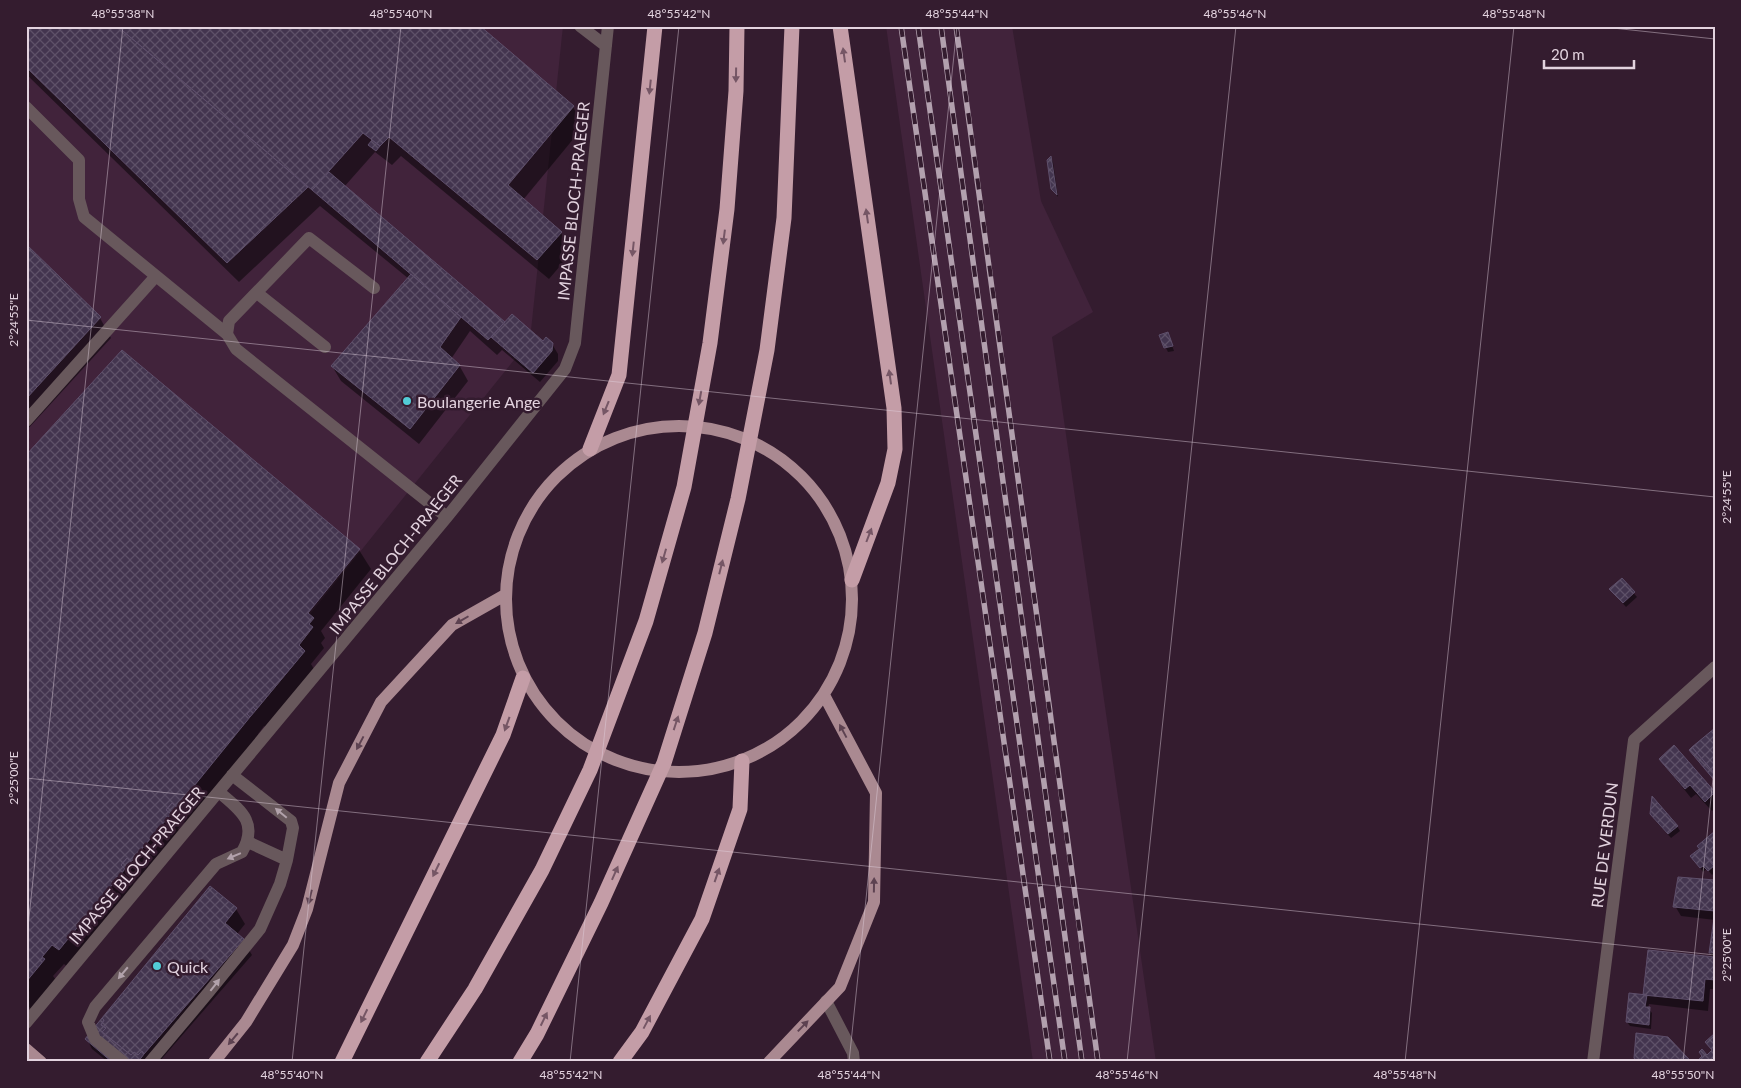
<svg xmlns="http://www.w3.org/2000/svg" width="1741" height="1088" font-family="Lato,sans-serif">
	<defs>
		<pattern id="building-cross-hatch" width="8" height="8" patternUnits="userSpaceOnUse" patternTransform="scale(1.25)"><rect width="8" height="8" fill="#43354f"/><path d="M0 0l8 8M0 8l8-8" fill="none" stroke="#5e5168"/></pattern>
	</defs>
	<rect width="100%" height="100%" fill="#341c2f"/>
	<path fill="#41233b" d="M26,26H563L530,340L26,968Z
		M886,26H1012L1041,201L1093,312L1052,337L1156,1062H1033Z"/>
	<path fill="#0007" d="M26,26H480L573,107L584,126L523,200L561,233L572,252L549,279L401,156L392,165L375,152L344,187L504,323L544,343L552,344L558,354V361L540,382L502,350L497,355L470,331L451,359L459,365L468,381L419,444L341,381L332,366L409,279L320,206L239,282L26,74Z
		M1051,158L1053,162L1058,197L1052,188Z
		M26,245L100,318L111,338L26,431Z
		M1168,333L1174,351L1168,352L1160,336Z
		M26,457L359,550L371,569L321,631L325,638L321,643L324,648L311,664L315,671L268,729L264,726L258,734L261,738L189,826L184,822L178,829L182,835L143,881L139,877L133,884L136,890L70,969L64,964L53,976L56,980L31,1009L26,1004Z
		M1622,580L1637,597L1626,607L1610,589Z
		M1674,746L1714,793L1715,808L1712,811L1696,794L1691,798L1660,759Z
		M1654,819L1677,826L1680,831L1671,838Z
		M1715,832V872L1712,875L1707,869L1703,872L1691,856Z
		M1715,882V920L1681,916L1675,906Z
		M236,909L245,924L237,934L243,940L252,955L159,1062H108L92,1049L87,1039Z
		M1715,923V989H1710L1708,1011L1649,1004L1648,1008L1652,1013L1651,1029L1630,1026L1627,1022L1644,996L1713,958L1710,953Z"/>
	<path fill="url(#building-cross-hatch)" stroke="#5e4f6b" d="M26,26H117L308,187L227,263L26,67Z
		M117,26H480L574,106L508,185L562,232L537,260L389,137L380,146L363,133L312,190Z
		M372,140L380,146L376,151L368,145Z
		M1051,156L1057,195L1051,189L1047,160Z
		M329,172L505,322L488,340L312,190Z
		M26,244L101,317L26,399Z
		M411,274L461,317L440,347L460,365L410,429L331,366Z
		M512,314L543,341L546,337L553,343L552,351L533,373L491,337Z
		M1168,332L1173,346L1164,348L1159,335Z
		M122,350L360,549L308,613L314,618L309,624L313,627L299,645L305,651L256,710L253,707L247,714L250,717L177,807L172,803L166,810L171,814L131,862L127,858L121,865L125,869L59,950L52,945L42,957L45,959L26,982V455Z
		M1622,578L1635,592L1623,603L1609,589Z
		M253,707L256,710L250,717L247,714Z
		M1715,728V774L1692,747Z
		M1674,745L1715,792L1705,802L1690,785L1685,789L1659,759Z
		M1692,747L1715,774V781L1689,750Z
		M1652,796L1678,826L1668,834L1650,814Z
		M172,803L177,807L171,814L166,810Z
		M1715,831V867L1697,846Z
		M1699,849L1714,866L1708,871L1703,866L1700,868L1690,856Z
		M127,858L131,862L125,869L121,865Z
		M1678,877L1715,880V911L1673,907Z
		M210,886L237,908L225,923L244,939L144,1054L142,1051L138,1055L134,1052L131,1055L102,1032L106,1028L101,1025L104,1020L102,1018Z
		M1714,918H1715V953H1709Z
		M1648,950L1715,957V980L1705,979L1703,1001L1643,995Z
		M1629,993L1647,995L1645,1007H1650L1649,1025L1626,1022Z
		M102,1018L104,1020L101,1025L106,1028L102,1032L131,1055L134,1052L138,1055L142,1051L144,1054L138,1062H112L85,1039Z
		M1636,1033L1668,1037L1686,1056L1680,1062H1637L1634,1058Z
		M1715,1033V1062H1701L1699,1059L1702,1056L1699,1052L1702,1049L1707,1055L1712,1050L1705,1042Z
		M1686,1056L1692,1062H1680Z"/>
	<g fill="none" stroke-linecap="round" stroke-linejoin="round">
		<path stroke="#68585c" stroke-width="12" d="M580,26L606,46
			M26,107L79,160V199L84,217L227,334
			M374,288L309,238L229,321L227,334L236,349L447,517
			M257,293L325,347
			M26,421L156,276
			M248,842L287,860
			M826,1001L853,1053L854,1062
			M26,1023L447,517L565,369L575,343L608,26
			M123,1062L95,1039L88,1022L95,1007L216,864L242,852C259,822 240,810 219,792
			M150,1062L208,993L260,929L280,884L287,860L293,828L291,821L232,775
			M1593,1062L1634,740L1715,667"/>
		<path stroke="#aa8991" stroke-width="12" d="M506 599a173 173 0 1 1 346 0a173 173 0 1 1-346 0Z
			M26,1049L41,1062
			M214,1062L246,1022L293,945L307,909L339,783L381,702L452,625L505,595
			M769,1062L840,987L874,902L876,793L824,695"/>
		<path stroke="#c49da7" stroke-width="15" d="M840,26L894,408L895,449L888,483L852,580
			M590,449L619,375L655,26
			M342,1062L503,735L523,678
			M620,1062L642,1032L702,919L740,809L742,761"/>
		<g stroke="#b2a0ae" stroke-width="5.5">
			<path id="rail" d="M901,26L1050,1062
				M918,26L1065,1062
				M941,26L1082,1062
				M956,26C1005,371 1049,717 1098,1062"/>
		</g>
		<use href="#rail" stroke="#341c2f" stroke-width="4" stroke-dasharray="11" stroke-linecap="butt"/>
		<path stroke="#c49da7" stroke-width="15" d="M427,1062L475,989L542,870L590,770L646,621L684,487L710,343L727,209L736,91L737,26
			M520,1062L537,1034L601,903L664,763L705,633L738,499L767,350L784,218L792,26"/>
	</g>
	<defs><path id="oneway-solid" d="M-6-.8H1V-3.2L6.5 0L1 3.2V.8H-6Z" transform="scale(1.25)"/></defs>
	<g fill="#755665">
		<use href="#oneway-solid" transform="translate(844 55) rotate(-98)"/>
		<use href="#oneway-solid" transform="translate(736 75) rotate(91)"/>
		<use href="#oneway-solid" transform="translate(650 87) rotate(96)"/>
		<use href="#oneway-solid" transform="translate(867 216) rotate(-98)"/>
		<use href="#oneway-solid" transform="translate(724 237) rotate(97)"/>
		<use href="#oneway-solid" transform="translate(633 249) rotate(96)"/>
		<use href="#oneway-solid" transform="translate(890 377) rotate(-98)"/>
		<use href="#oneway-solid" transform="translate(700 398) rotate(100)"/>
		<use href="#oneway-solid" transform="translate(606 408) rotate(112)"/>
		<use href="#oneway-solid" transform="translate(869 535) rotate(-69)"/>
		<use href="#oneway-solid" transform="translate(664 556) rotate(106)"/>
		<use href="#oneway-solid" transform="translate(721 567) rotate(-76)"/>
		<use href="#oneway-solid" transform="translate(676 723) rotate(-72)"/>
		<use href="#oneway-solid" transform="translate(507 724) rotate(110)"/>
		<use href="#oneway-solid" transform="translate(436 870) rotate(116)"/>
		<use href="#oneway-solid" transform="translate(615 873) rotate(-66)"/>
		<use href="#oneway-solid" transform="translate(717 875) rotate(-71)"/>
		<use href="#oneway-solid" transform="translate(364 1016) rotate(116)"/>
		<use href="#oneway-solid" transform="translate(544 1019) rotate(-64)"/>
		<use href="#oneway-solid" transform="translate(647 1022) rotate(-62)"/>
	</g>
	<g fill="#5d4251">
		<use href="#oneway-solid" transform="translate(462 620) rotate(150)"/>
		<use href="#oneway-solid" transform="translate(843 731) rotate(-118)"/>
		<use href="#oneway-solid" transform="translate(360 743) rotate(118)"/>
		<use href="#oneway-solid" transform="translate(874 885) rotate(-89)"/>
		<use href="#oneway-solid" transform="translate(310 897) rotate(104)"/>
		<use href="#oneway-solid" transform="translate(803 1026) rotate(-46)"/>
		<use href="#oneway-solid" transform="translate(233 1039) rotate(130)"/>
	</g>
	<g fill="#b2a2ab">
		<use href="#oneway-solid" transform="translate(281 813) rotate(-140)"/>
		<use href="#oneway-solid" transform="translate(234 856) rotate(157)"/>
		<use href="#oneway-solid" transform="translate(123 973) rotate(130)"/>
		<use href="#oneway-solid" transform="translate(215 985) rotate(-52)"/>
	</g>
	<path fill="none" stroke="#e3d3df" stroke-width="1" stroke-opacity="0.45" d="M1594,26L1715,39M26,320L1715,497M26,778L1715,955M26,946L123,26M292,1062L401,26M570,1062L679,26M849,1062L957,26M1127,1062L1236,26M1405,1062L1514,26M1683,1062L1715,760"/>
	<g fill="#52ccd6" stroke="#341c2f" stroke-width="2">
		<circle cx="407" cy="401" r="5"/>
		<circle cx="157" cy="966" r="5"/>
	</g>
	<g text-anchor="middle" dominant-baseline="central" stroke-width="5" stroke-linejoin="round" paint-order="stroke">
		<g font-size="16" fill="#e3d3df" stroke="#341c2f">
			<text transform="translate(573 201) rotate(-84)">IMPASSE BLOCH-PRAEGER</text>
			<text transform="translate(395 554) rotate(-51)">IMPASSE BLOCH-PRAEGER</text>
			<text transform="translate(1604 845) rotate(-83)">RUE DE VERDUN</text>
			<text transform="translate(136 865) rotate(-50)">IMPASSE BLOCH-PRAEGER</text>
		</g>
		<g font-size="16" fill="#e3d3df" stroke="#341c2f" text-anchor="start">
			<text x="417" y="401">Boulangerie Ange</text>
			<text x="167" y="966">Quick</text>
		</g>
	</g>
	<rect width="1741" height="1088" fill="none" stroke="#341c2f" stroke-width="55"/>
	<path d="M1544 60v8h90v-8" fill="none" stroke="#e3d3df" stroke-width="2.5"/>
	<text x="1551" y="60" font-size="15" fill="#e3d3df" stroke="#341c2f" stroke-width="4" paint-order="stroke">20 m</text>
	<rect x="28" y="28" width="1686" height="1032" fill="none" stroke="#e3d3df" stroke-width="2"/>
	<g font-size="12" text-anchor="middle" fill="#e3d3df">
		<text x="123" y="18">48°55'38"N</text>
		<text x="401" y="18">48°55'40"N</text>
		<text x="679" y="18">48°55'42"N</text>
		<text x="957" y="18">48°55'44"N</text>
		<text x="1235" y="18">48°55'46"N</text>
		<text x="1514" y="18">48°55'48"N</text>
		<text transform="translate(14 320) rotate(-90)" y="4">2°24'55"E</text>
		<text transform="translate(1727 497) rotate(-90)" y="4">2°24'55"E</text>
		<text transform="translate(14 778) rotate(-90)" y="4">2°25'00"E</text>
		<text transform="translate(1727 955) rotate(-90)" y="4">2°25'00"E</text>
		<text x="292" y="1079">48°55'40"N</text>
		<text x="571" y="1079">48°55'42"N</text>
		<text x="849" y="1079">48°55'44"N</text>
		<text x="1127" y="1079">48°55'46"N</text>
		<text x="1405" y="1079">48°55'48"N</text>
		<text x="1683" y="1079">48°55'50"N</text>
	</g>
</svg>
